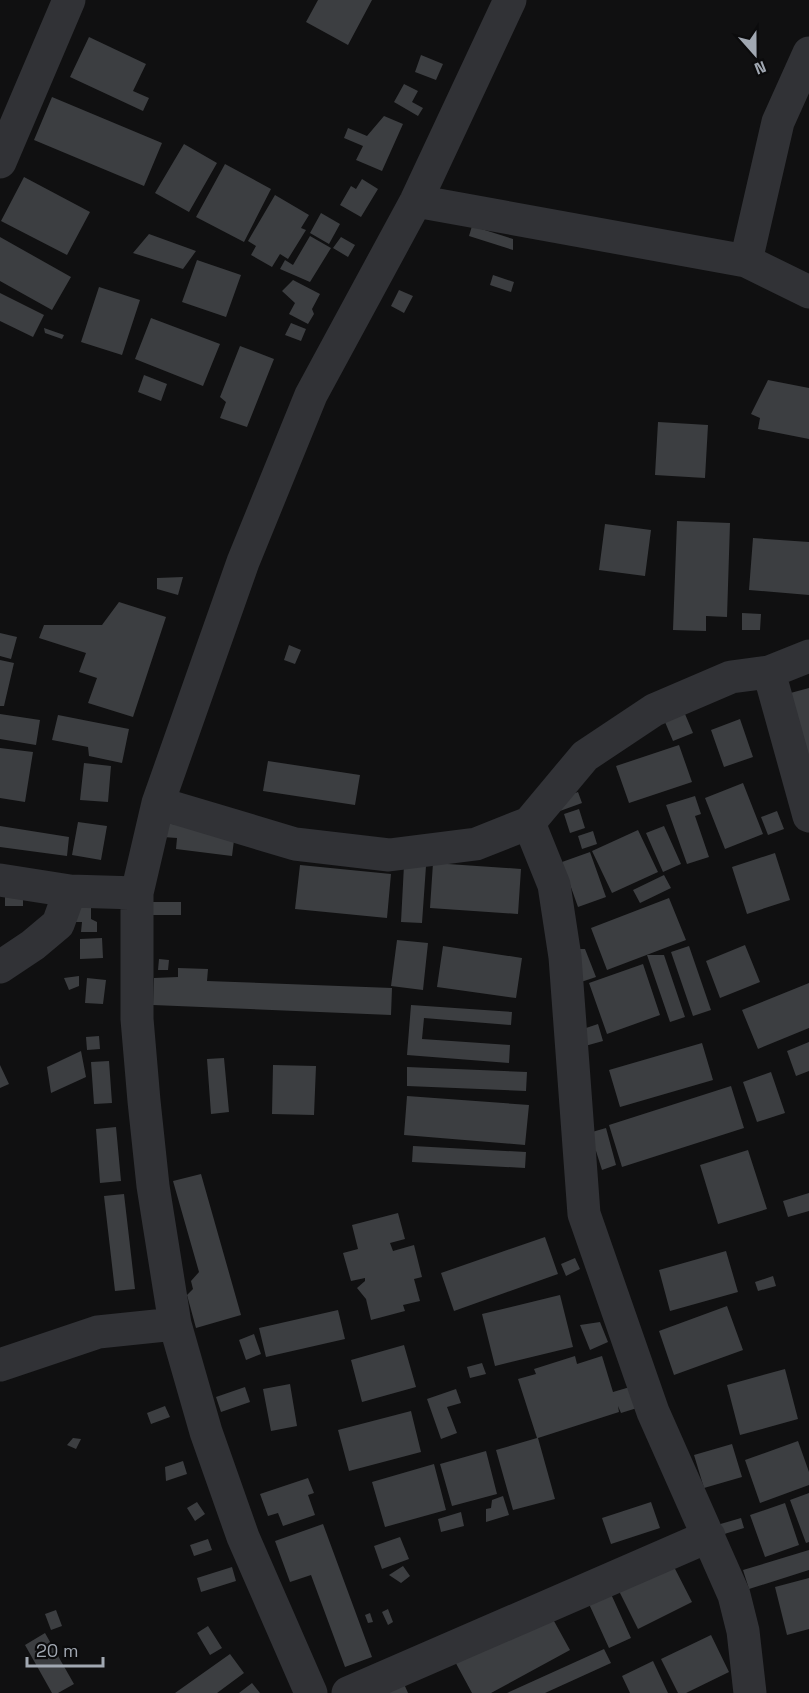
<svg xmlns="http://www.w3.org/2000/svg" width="809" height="1693" font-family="'Space Grotesk',sans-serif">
	<rect width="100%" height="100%" fill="#101011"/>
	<path fill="#3c3e41" d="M318,0H372L348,45L306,22Z
		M89,37L146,64L133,91L149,98L143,111L70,77Z
		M421,55L443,64L436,80L415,72Z
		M404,84L418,91L412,102L423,108L418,116L394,102Z
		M52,97L162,143L144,186L34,140Z
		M384,116L403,124L382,171L356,160L363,146L344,138L348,128L367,136Z
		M184,144L217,163L189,212L155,193Z
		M225,164L271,189L244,242L196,217Z
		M24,177L90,212L67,255L1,221Z
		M362,179L378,189L361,217L340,205L351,186L356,189Z
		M275,195L309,215L301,228L306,230L288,259L280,254L272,267L251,255L256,246L248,241Z
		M321,213L340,224L329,244L310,233Z
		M472,226L513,239V250L469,236Z
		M149,234L196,251L183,269L133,253Z
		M310,236L331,248L310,282L280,269L285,260L293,265Z
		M0,237L71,277L52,310L0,281Z
		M341,237L355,245L348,257L333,248Z
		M197,260L241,275L226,317L182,302Z
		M493,275L514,282L511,292L490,285Z
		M293,280L320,294L312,309L314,314L308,324L289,314L295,303L282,291Z
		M99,287L140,300L122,355L81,342Z
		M399,290L413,296L404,313L391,306Z
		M0,293L44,315L33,337L0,321Z
		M151,318L220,344L203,386L135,359Z
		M291,323L306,329L301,341L285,335Z
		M44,328L64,335L62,339L45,333Z
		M240,346L274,359L247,427L220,418L226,402L220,397Z
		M144,375L167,384L161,401L138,392Z
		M768,380L809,388V439L758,429L760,418L751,414Z
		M658,422L708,425L705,478L655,475Z
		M677,521L730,523L727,617L706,616V631L673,630Z
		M605,524L651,530L645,576L599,570Z
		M753,538L809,542V595L749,590Z
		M183,577L178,595L157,589V578Z
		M119,602L166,617L133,717L88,703L97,678L79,672L86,653L39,638L44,625H102Z
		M742,613L761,614L760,630H742Z
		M0,633L17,637L11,659L0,656Z
		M289,645L301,650L295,664L284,660Z
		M0,660L14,663L4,706H0Z
		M809,688V778L783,695Z
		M0,714L40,720L36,745L0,739Z
		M685,714L693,733L673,741L665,722Z
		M58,715L129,729L122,763L89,756L88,747L52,740Z
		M740,719L753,757L724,767L711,730Z
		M679,745L692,782L629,803L616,766Z
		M0,748L33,752L25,802L0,798Z
		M268,761L360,775L355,805L263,791Z
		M84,763L111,766L108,802L80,800Z
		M743,783L763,834L725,849L705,798Z
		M578,792L582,803L560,811L556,800Z
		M695,796L701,814L695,816L709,857L687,864L666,805Z
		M579,809L585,828L570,833L564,814Z
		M777,811L784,829L768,835L761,817Z
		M78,822L107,826L101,860L72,855Z
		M164,823L235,832L232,856L176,849L177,838L163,837Z
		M0,826L69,837L67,856L0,847Z
		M664,826L681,864L663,872L646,833Z
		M638,830L658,872L612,893L592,851Z
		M593,831L597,844L582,849L578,836Z
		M590,852L606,897L578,907L562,862Z
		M775,853L790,900L747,914L732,867Z
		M433,863L521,869L518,914L430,908Z
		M300,865L391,874L387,918L295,909Z
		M404,865L426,866L422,923L401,922Z
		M664,875L671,888L640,903L633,890Z
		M5,891L23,892V906H5Z
		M669,898L686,940L607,970L591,928Z
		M153,902H181V915H153Z
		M72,905L91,906V919L97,922V932H81L82,922H72Z
		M102,938L103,958L80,959V939Z
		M397,940L428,943L423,990L391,986Z
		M745,945L760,982L720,998L706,961Z
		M443,946L522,958L516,998L437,987Z
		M689,946L711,1010L693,1016L671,952Z
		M577,949H585L596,977L578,983Z
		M647,955H664L685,1017L670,1022Z
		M159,959L169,960L168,970H158Z
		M643,964L660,1015L607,1034L589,983Z
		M178,968L208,969L207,981L392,988L391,1015L153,1005L154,978L178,977Z
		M79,976V986L69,990L64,978Z
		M87,978L106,980L103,1004L85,1003Z
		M809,983V1028L758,1049L742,1010Z
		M411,1005L512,1012L511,1025L424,1018L422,1039L510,1045L509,1063L407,1055Z
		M598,1024L603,1041L585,1046L580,1030Z
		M99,1036L100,1049L87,1050L86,1037Z
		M809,1042V1071L796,1076L787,1051Z
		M702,1043L713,1080L620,1107L609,1070Z
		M81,1051L86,1077L51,1093L47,1067Z
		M224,1058L229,1112L211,1114L207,1059Z
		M109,1061L112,1103L94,1104L91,1062Z
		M0,1065L9,1084L0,1088Z
		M273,1065L316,1066L314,1115L272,1114Z
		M407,1067L527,1072L526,1091L407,1086Z
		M771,1072L785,1113L757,1122L743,1082Z
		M731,1086L744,1128L622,1167L609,1125Z
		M407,1096L529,1105L525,1145L404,1135Z
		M116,1127L121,1181L100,1183L96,1129Z
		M606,1128L616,1165L602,1170L596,1151L589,1149L585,1134Z
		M413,1146L526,1152L525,1168L412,1162Z
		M748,1150L767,1209L718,1224L700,1165Z
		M201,1174L241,1315L196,1328L187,1295L193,1289L191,1281L199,1272L173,1181Z
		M809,1193V1211L788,1217L783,1201Z
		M124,1194L135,1289L115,1291L104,1196Z
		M398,1213L405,1239L390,1243L393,1251L414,1245L422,1277L414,1279L420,1301L403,1305L405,1311L371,1320L366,1299L357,1288L365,1281V1278L351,1281L343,1253L358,1249L352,1225Z
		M545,1237L558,1274L454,1311L441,1273Z
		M726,1251L738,1292L670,1311L659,1270Z
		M575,1258L580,1269L566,1276L561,1264Z
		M773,1276L776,1286L758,1291L755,1282Z
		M560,1295L573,1347L495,1366L482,1314Z
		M727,1306L743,1350L674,1375L659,1331Z
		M338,1310L345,1339L266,1357L259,1328Z
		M600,1322L608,1342L590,1350L580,1325Z
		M254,1334L261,1354L246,1360L239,1340Z
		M404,1345L416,1387L362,1402L351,1360Z
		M575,1356L577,1364L602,1356L613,1392L630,1387L637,1408L621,1413L618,1406L619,1412L538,1438L555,1499L513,1510L496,1450L537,1438L518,1379L536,1374L534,1369Z
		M482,1363L486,1374L470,1378L467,1367Z
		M785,1369L798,1419L740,1435L727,1385Z
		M290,1384L297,1426L271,1431L263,1389Z
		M245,1387L250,1402L221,1412L216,1397Z
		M456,1389L461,1403L447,1407L457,1433L441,1439L427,1399Z
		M165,1406L170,1417L151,1424L147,1413Z
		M411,1411L421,1452L349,1471L338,1430Z
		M73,1438L81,1439L76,1449L67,1445Z
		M798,1441L809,1472V1485L760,1503L745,1460Z
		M732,1444L742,1477L704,1488L694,1455Z
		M486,1451L497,1494L452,1506L440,1464Z
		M183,1461L187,1474L166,1481L165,1467Z
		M434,1464L446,1510L385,1527L372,1482Z
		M308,1478L314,1493L308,1495L315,1515L283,1526L278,1513L268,1516L260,1494Z
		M809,1493V1542L806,1543L790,1500Z
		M503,1496L509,1515L486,1522V1509L491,1508L492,1500Z
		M197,1502L205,1514L195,1521L187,1508Z
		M651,1502L660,1528L611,1544L602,1518Z
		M785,1503L799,1545L765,1557L750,1515Z
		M461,1512L464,1526L441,1532L438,1519Z
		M741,1518L744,1528L721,1535L717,1525Z
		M323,1524L372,1657L345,1667L311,1575L290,1582L275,1541Z
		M400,1537L409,1559L382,1569L374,1546Z
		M208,1539L212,1550L194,1556L190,1545Z
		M809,1550V1570L749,1589L743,1570Z
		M671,1561L692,1602L638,1629L617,1587Z
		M403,1566L410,1576L401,1583L389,1575Z
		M232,1567L236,1581L201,1592L197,1578Z
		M809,1578V1629L787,1635L775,1587Z
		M611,1594L631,1638L609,1648L589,1604Z
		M388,1609L393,1622L388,1625L382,1612Z
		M56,1610L62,1626L51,1630L45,1614Z
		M549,1612L570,1650L491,1693H472L452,1656Z
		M370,1613L373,1622L368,1623L365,1615Z
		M208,1626L222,1648L210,1655L197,1633Z
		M45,1633L74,1684L58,1693H52L25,1645Z
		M711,1635L729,1672L686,1693H678L661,1659Z
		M604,1649L611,1663L545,1693H507Z
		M230,1654L244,1673L217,1693H175Z
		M653,1661L668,1693H630L622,1676Z
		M401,1677L408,1693H363Z
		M252,1683L260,1693H239Z"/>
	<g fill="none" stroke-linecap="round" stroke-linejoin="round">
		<path stroke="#313236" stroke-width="33" d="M0,162L69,0
			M416,201L746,261L809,292
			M746,261L778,122L809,53
			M769,672L809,816
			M158,803L295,844L389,855L476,844L529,823L585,756L654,710L731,677L769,672L809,656
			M529,823L554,885L565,957L584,1214L653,1412L734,1595L743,1631L750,1693
			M0,880L70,891L137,893
			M0,967L33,945L58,924L70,891
			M0,1365L98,1332L175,1324
			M311,1693L243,1537L206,1432L175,1324L153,1186L144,1101L137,1019V893L158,803L243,562L311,395L416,201L510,0
			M348,1693L709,1536"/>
	</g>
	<g transform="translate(755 54) rotate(159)" stroke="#0b0b0c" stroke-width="4.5" paint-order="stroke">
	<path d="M0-4.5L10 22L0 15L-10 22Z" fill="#a1a8b2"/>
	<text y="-9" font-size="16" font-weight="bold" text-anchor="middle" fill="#a1a8b2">N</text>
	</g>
	<path d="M27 1657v9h76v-9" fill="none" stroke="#a1a8b2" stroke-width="3"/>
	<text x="36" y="1657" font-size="18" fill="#a1a8b2" stroke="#0b0b0c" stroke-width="4.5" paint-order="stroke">20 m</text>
</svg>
